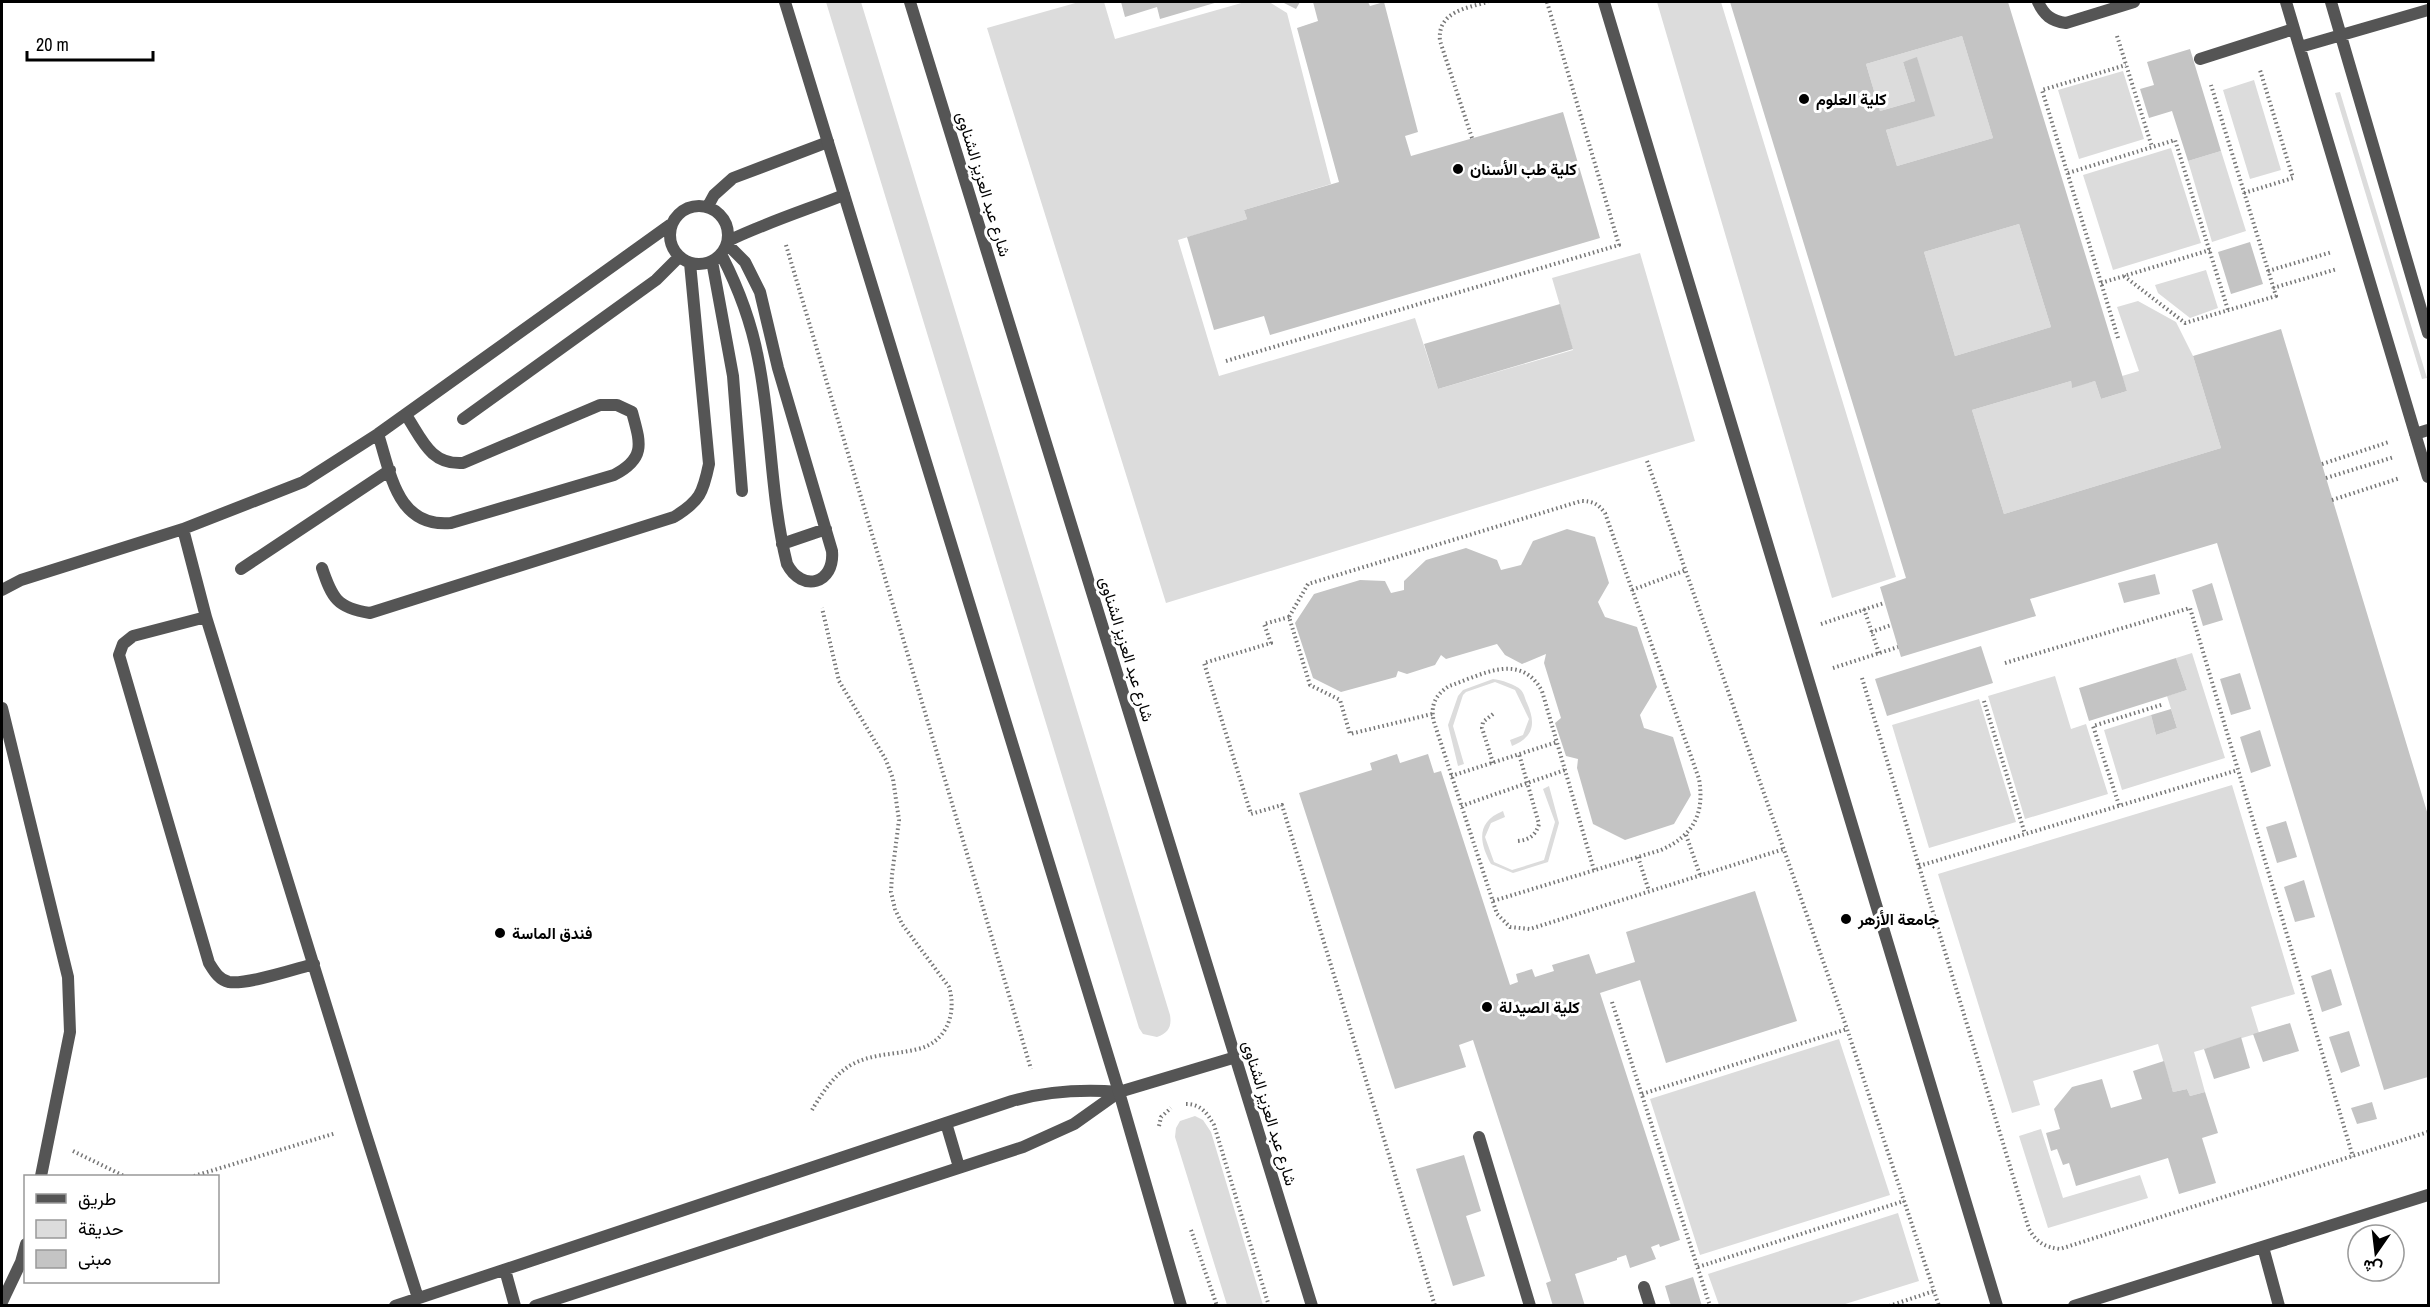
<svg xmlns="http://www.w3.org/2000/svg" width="2430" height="1307" font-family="'Archivo Narrow',Vazirmatn,sans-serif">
	<rect width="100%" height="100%" fill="#fff"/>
	<path fill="#dcdcdc" d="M826,2H861L1170,1015C1172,1027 1168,1033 1157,1037L1143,1034L1139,1028Z
		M1079,2H1104L1115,39L1245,2H1269L1287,13L1331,184L1244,210L1247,219L1178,240L1219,376L1415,318L1438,389L1573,350L1552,278L1640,253L1695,441L1166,603L987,28Z
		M1657,2H1721L1896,577L1832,598Z
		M1962,36L1993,138L1897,166L1886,130L1934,116L1917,58L1903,62L1915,101L1880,111L1866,64Z
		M2123,71L2144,139L2079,159L2058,90Z
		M2254,80L2281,170L2250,179L2223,90Z
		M2340,92L2427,378L2422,379L2335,93Z
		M2171,148L2201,243L2113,270L2083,175Z
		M2221,151L2246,231L2212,242L2188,161Z
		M2019,224L2051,327L1955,356L1924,252Z
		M2206,270L2218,308L2190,318L2158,293L2155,285Z
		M2138,301L2176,322L2193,356L2221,448L2004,514L1972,410L2071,381L2072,387L2095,381L2101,399L2127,391L2122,376L2139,371L2117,307Z
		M2192,653L2225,758L2122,790L2104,730L2151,715L2156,735L2177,728L2167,696L2187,690L2176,658Z
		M2055,676L2071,729L2086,724L2108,794L2025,819L1988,696Z
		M1493,679C1501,680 1515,684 1521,690C1524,693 1525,699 1527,703C1536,723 1534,737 1512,746L1510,740L1523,735L1529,719L1515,690L1495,682L1466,692L1463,695L1453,726L1464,764L1458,766L1448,725L1458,696L1463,690Z
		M1979,699L2016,822L1929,848L1892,725Z
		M2232,785L2295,994L2251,1007L2259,1033L2194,1052L2205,1092L2190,1096L2187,1089L2173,1092L2158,1044L2033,1081L2040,1105L2012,1113L1938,874Z
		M1549,786L1559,823L1548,862L1513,873L1491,864C1479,842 1476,822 1503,811L1505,817L1491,823L1485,837L1494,862L1512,870L1544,860L1555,822L1543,789Z
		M1839,1039L1890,1195L1700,1255L1650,1099Z
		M1195,1116L1203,1120L1211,1132L1263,1305H1227L1175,1137L1176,1128L1180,1121Z
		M2041,1129L2063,1198L2140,1175L2148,1198L2048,1228L2019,1136Z
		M1898,1213L1919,1281L1842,1305H1719L1708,1274Z"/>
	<path fill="#c4c4c4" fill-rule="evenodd" d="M1121,2H1218L1160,19L1157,7L1125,17Z
		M1282,2H1300L1296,9Z
		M1313,2H1368L1370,6L1384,2L1418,132L1405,136L1411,156L1563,112L1600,238L1270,335L1264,316L1214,330L1187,237L1247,219L1244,210L1339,182L1297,28L1318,21Z
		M1730,2H2008L2127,391L2101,399L2095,381L2072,388L2071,381L1972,410L2004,514L2221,448L2193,356L2281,329L2428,815V1077L2384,1090L2217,543L2030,599L2036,616L1901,657L1880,587L1906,578ZM1962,36L1993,138L1897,166L1886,130L1935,116L1917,57L1903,62L1915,101L1880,111L1866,64ZM2019,224L2051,327L1955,356L1924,252Z
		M2190,49L2221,151L2188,161L2172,111L2149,118L2140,89L2154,85L2147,62Z
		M2250,242L2263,284L2231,294L2218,252Z
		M1560,304L1573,349L1438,389L1424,344Z
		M1567,529L1595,537L1609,583L1598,602L1605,617L1637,627L1657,687L1640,715L1644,728L1673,737L1691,795L1674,824L1625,840L1593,824L1577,768L1578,759L1566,756L1555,723L1561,718L1544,663L1546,654L1522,664L1505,655L1497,644L1446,659L1441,655L1435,665L1407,674L1398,671L1396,677L1341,692L1313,678L1295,623L1314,594L1360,580L1385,581L1391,593L1404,590V581L1426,560L1466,548L1497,560L1501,570L1521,565L1533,541Z
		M2155,574L2160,594L2124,603L2118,583Z
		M2212,583L2223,620L2203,626L2192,590Z
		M1981,646L1993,683L1887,716L1875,679Z
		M2176,658L2187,690L2089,721L2079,688Z
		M2240,673L2251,709L2231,715L2220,679Z
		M2171,709L2177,728L2156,735L2151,715Z
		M2260,730L2271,766L2251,773L2240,737Z
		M1397,754L1400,763L1428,754L1434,773L1441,771L1510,985L1518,982L1516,974L1532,969L1535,977L1554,971L1552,965L1589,954L1596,974L1635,962L1626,932L1755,891L1797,1021L1666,1063L1640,980L1600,993L1680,1240L1660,1247L1659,1244L1651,1247L1656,1259L1630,1268L1626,1255L1617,1258V1260L1575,1274L1585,1306H1553L1546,1283L1551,1281L1473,1040L1459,1045L1466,1067L1395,1089L1299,793L1372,770L1370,763Z
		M2286,821L2297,857L2277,863L2266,827Z
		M2304,880L2315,917L2295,922L2284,887Z
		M2331,969L2342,1005L2322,1012L2311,976Z
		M2290,1023L2299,1051L2263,1062L2253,1034Z
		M2349,1031L2360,1066L2341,1073L2329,1037Z
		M2241,1037L2250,1068L2214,1079L2204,1049Z
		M2164,1061L2173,1092L2187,1089L2190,1096L2205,1092L2218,1133L2202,1138L2216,1183L2179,1194L2168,1158L2076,1186L2069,1163L2063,1165L2057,1149L2051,1151L2046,1133L2060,1129L2054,1109L2072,1087L2102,1079L2111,1108L2142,1099L2133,1071Z
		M2372,1102L2377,1119L2357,1124L2351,1108Z
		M1464,1155L1481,1211L1466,1216L1485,1276L1453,1286L1416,1169Z
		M1693,1277L1702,1306H1671L1665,1286Z"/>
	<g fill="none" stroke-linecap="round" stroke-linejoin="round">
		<path stroke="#777" stroke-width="4" stroke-dasharray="1.5 3" stroke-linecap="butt" d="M2117,36L2152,147
			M1472,138L1440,41C1437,12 1466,8 1488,2
			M2068,173L2175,140L2228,310
			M2244,193L2293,178L2260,70
			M786,245L1031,1069
			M2268,271L2332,252
			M2124,276L2185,323L2276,296L2211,85
			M2101,283L2210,250
			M2273,288L2337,269
			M2118,338L2042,90L2126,65
			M1226,361L1619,245L1547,2
			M1647,461L1847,1029L1939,1306
			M2322,464L2389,442
			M2326,478L2394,457
			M2332,500L2400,478
			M1632,590L1686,570
			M1864,609L1879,653
			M1289,617L1264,624L1271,643L1204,663L1251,814L1282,805L1435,1306
			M1821,624L1884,603
			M1871,632L1891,625
			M2005,663L2190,608L2353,1157
			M1833,668L1898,647
			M1862,678L2029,1229C2037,1243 2045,1247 2060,1249L2428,1132
			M1984,701L2025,834
			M1432,714L1350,734L1340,700L1310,685L1289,617L1308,584L1581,501C1593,501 1598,504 1605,513L1699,779C1705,814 1693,836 1661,850L1493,901
			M1493,714L1483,722L1482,728L1493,763
			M1451,776L1557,742
			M2119,805L2093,726L2164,704
			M1461,806L1565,770
			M1686,835L1700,875
			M1518,841C1529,840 1536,835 1539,824L1519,754
			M1638,857L1649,891
			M1919,866L2238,770
			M1594,870L1542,691C1520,651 1482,675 1449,686C1435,695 1430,706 1434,722L1497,914L1510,927L1530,929L1784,849
			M1612,1002L1710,1306
			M1642,1094L1847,1029
			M1186,1104C1201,1104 1207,1113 1214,1125L1269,1306
			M812,1110C822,1093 834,1075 851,1065C873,1053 895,1055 918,1049C947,1042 957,1013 949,987L902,924L895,909L891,892L892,875L899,820L893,779L886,760L839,681L822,608
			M1159,1126L1161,1117L1171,1108
			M73,1151L124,1176
			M194,1176L336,1133
			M1191,1230L1217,1306
			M1698,1267L1904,1201
			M1889,1306L1934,1291"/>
		<path stroke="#555" stroke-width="12" d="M1604,2L1997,1306
			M2038,2C2044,15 2051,21 2066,23L2134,2
			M2286,2L2428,477
			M2331,2L2428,333
			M2300,47L2428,10
			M2200,59L2294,29
			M670 235a29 29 0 1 1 58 0a29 29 0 1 1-58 0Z
			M708,206L714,195L733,178L828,142
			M728,241C765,223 806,210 844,195
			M721,254C738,287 751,321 758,358C772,426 770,496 787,564C802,593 835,584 832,551L778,368L760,292L745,262L727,244
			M712,261L733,376L742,491
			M463,419L656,280L679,257
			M378,434C391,474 397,528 451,523L614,475C647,458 640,442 632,412L617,405H600L463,463C430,465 422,439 406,415
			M2415,434L2428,430
			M183,529L206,617L363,1125L418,1298
			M782,544L826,529
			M322,568C332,598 337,608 370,613L674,517C700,501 703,493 709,464L690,263
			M241,569L390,470
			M2,590L21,580L183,529L303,482L378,434L670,225
			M206,617L133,636L123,644L119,655L209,963C214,971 219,980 229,982C247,985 295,969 314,964
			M2,708L68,977L70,1032L41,1176
			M946,1123L959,1167
			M1479,1137L1530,1306
			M2263,1247L2279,1306
			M505,1270L515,1306
			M1644,1287L1650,1306
			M2,1302L21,1262L26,1244
			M395,1306L1012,1101C1048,1091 1081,1089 1119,1092
			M535,1306L1023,1147L1074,1124L1119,1092
			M2074,1306L2428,1195"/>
		<path stroke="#555" stroke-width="12" d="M785,2L1119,1092L1181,1306
			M910,2L1312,1306
			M1119,1092L1236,1057"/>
	</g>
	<g fill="#000" stroke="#fff" stroke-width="2">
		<circle cx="1804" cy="99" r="6"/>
		<circle cx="1458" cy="169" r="6"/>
		<circle cx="1846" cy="919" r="6"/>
		<circle cx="500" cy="933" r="6"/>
		<circle cx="1487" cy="1007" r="6"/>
	</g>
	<g text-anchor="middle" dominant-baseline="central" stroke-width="6" stroke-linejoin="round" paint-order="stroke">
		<g font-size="16" font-weight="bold" fill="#000" stroke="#fff" text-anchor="start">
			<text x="1816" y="99">كلية العلوم</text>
			<text x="1470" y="169">كلية طب الأسنان</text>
			<text x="1858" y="919">جامعة الأزهر</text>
			<text x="512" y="933">فندق الماسة</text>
			<text x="1499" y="1007">كلية الصيدلة</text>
		</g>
		<g font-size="16" fill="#000" stroke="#fff">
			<text transform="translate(984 184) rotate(73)">شارع عبد العزيز الشناوى</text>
			<text transform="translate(1127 649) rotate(73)">شارع عبد العزيز الشناوى</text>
			<text transform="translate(1270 1113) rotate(73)">شارع عبد العزيز الشناوى</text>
		</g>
	</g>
	<rect width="2430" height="1307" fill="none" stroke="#000000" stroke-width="6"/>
	<rect x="24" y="1175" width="195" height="108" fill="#ffffff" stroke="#999999" stroke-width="1.5"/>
	<rect x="36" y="1194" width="30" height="9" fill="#555555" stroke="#999999" stroke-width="1.5"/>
	<text x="78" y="1205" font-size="18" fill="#000000">طريق</text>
	<rect x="36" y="1220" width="30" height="18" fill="#dcdcdc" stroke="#999999" stroke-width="1.5"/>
	<text x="78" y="1235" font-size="18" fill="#000000">حديقة</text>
	<rect x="36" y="1250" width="30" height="18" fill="#c4c4c4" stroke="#999999" stroke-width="1.5"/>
	<text x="78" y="1265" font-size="18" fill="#000000">مبنى</text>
	<g transform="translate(2376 1253) rotate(194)"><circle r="28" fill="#ffffff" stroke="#999999" stroke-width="1.5"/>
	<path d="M0-4.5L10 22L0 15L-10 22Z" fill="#000000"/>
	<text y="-9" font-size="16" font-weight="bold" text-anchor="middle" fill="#000000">ش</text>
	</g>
	<path d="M27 51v9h126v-9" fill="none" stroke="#000000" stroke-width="3"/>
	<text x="36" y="51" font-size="18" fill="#000000" stroke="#ffffff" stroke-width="4.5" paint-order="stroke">20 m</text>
</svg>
